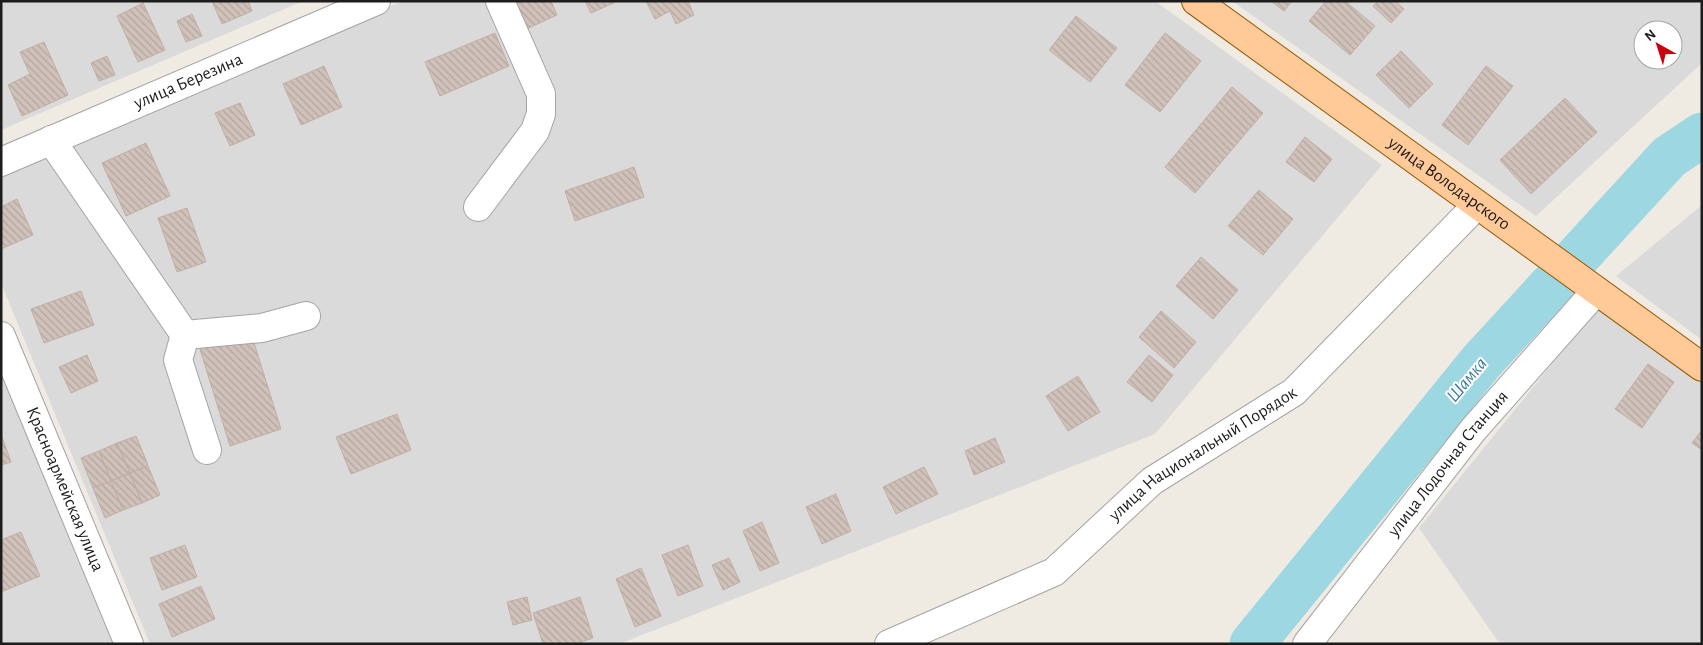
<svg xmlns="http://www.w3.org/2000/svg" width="1703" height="645" font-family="'Alegreya Sans',sans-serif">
	<defs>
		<pattern id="building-back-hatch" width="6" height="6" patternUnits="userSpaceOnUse" patternTransform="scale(1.25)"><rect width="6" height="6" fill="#d0c2ba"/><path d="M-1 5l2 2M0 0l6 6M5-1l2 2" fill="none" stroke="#b2a69f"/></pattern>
	</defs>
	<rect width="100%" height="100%" fill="#efeae2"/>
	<path fill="#dbdada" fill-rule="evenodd" d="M1,1H303L1,130Z
		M402,1H1155L1382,165L1155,434L619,644H150L1,283V171Z
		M1232,1H1702V63L1536,216ZM1643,30H1673V60H1643Z
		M1702,205V340L1616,276Z
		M1599,306L1702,383V644H1500L1419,528Z
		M1,358L134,644H1Z"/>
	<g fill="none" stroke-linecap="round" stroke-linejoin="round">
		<path stroke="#9dd7e2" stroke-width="45" d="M1252,644L1481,362L1669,157L1702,135"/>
	</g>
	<path fill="url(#building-back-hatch)" stroke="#c2aea2" d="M212,1H248L252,11L222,24Z
		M509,1H551L557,15L522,31Z
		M585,1H618L591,13Z
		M646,1H688L694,15L676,24L670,11L655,19Z
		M1271,1H1292L1284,11Z
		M1326,1H1345L1375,26L1350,55L1309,21Z
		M1378,1H1395L1404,9L1391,23L1373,6Z
		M143,3L165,50L138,62L117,16Z
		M192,14L202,36L186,42L177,21Z
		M1076,16L1117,48L1090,82L1049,50Z
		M495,33L509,66L440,96L425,62Z
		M1165,33L1201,61L1160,112L1125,85Z
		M44,42L68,95L22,116L8,85L30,74L20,52Z
		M1401,51L1433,84L1409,108L1376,75Z
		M107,56L115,75L99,81L91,63Z
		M324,66L342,107L301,125L283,84Z
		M1486,66L1513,86L1468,145L1442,125Z
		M1232,87L1263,113L1195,193L1165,167Z
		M1565,98L1597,132L1531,194L1500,160Z
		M240,103L255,135L230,146L215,113Z
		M1305,137L1332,159L1314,182L1286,162Z
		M146,143L170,196L126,216L102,163Z
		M634,167L644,197L575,221L565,191Z
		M1259,190L1293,219L1263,255L1228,226Z
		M17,199L33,235L1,249V207Z
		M187,208L206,262L177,272L158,218Z
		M1201,257L1238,290L1213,319L1176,286Z
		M81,291L94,325L44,343L31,309Z
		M1161,311L1196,342L1174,368L1139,337Z
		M250,330L281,429L230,446L199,346Z
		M87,355L98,381L71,393L59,367Z
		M1149,355L1173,375L1152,402L1127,382Z
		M1648,364L1674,382L1642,428L1615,409Z
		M1078,376L1100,412L1068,431L1046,396Z
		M397,414L411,450L351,474L336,437Z
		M1702,430V450L1692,443Z
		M136,436L148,465L130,473L117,443Z
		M2,437L11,462L1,465V437Z
		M995,438L1005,462L974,475L965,451Z
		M117,443L130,473L111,481L99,451Z
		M99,451L111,481L93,488L81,458Z
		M148,466L160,495L142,503L130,473Z
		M924,467L938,494L896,514L883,487Z
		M130,473L142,503L123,510L111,481Z
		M111,481L123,510L105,518L93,488Z
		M836,494L851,531L822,544L806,507Z
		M762,522L779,563L760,571L743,531Z
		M21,532L40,576L1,592V540Z
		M185,545L197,577L162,590L150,558Z
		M688,545L703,586L678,596L662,555Z
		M729,558L740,582L723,590L712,565Z
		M641,568L661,616L635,627L616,579Z
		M201,586L215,619L172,637L159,604Z
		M527,597L532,620L513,625L507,602Z
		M580,597L593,638L575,644H543L533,613Z"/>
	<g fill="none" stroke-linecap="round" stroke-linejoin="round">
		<g stroke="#a4a4a4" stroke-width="30">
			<g id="minor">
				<path d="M51,140L185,335L262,328L306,316"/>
				<path id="s1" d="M1,162L376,1"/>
				<path d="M478,207L535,131L541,114V94L500,1"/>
				<path d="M185,335L178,360L207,450"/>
				<path id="s2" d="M1,336L129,644"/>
				<path id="s3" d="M889,644L1054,572L1152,481L1294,392L1477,205"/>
				<path id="s4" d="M1307,644L1473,430L1596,291"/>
			</g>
		</g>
		<g stroke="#965900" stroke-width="30">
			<g id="major">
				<path id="s5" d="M1196,1L1702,367"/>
			</g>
		</g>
		<use href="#minor" stroke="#fff" stroke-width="28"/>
		<use href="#major" stroke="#ffca97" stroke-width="28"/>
	</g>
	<g text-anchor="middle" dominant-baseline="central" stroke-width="4" stroke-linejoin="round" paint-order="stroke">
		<g font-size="18" fill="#1d1d1d" stroke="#fff">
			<text stroke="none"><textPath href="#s1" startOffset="204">улица Березина</textPath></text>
			<text stroke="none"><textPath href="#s5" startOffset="312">улица Володарского</textPath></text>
			<text stroke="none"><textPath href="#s3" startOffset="371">улица Национальный Порядок</textPath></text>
			<text stroke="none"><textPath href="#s4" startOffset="229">улица Лодочная Станция</textPath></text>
			<text stroke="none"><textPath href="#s2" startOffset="166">Красноармейская улица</textPath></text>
		</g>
		<g font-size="19" font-style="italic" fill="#3b78a6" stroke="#fff">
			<text transform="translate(1467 380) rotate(-50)">Шамка</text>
		</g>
	</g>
	<rect width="1703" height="645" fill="none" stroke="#1d1d1d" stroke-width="5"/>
	<g transform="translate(1658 45) rotate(321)"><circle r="24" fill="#ffffff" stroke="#a5a5a5"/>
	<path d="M0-4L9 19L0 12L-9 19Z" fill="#ca000f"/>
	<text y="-8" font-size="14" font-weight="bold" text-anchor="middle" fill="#1d1d1d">N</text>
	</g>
</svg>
